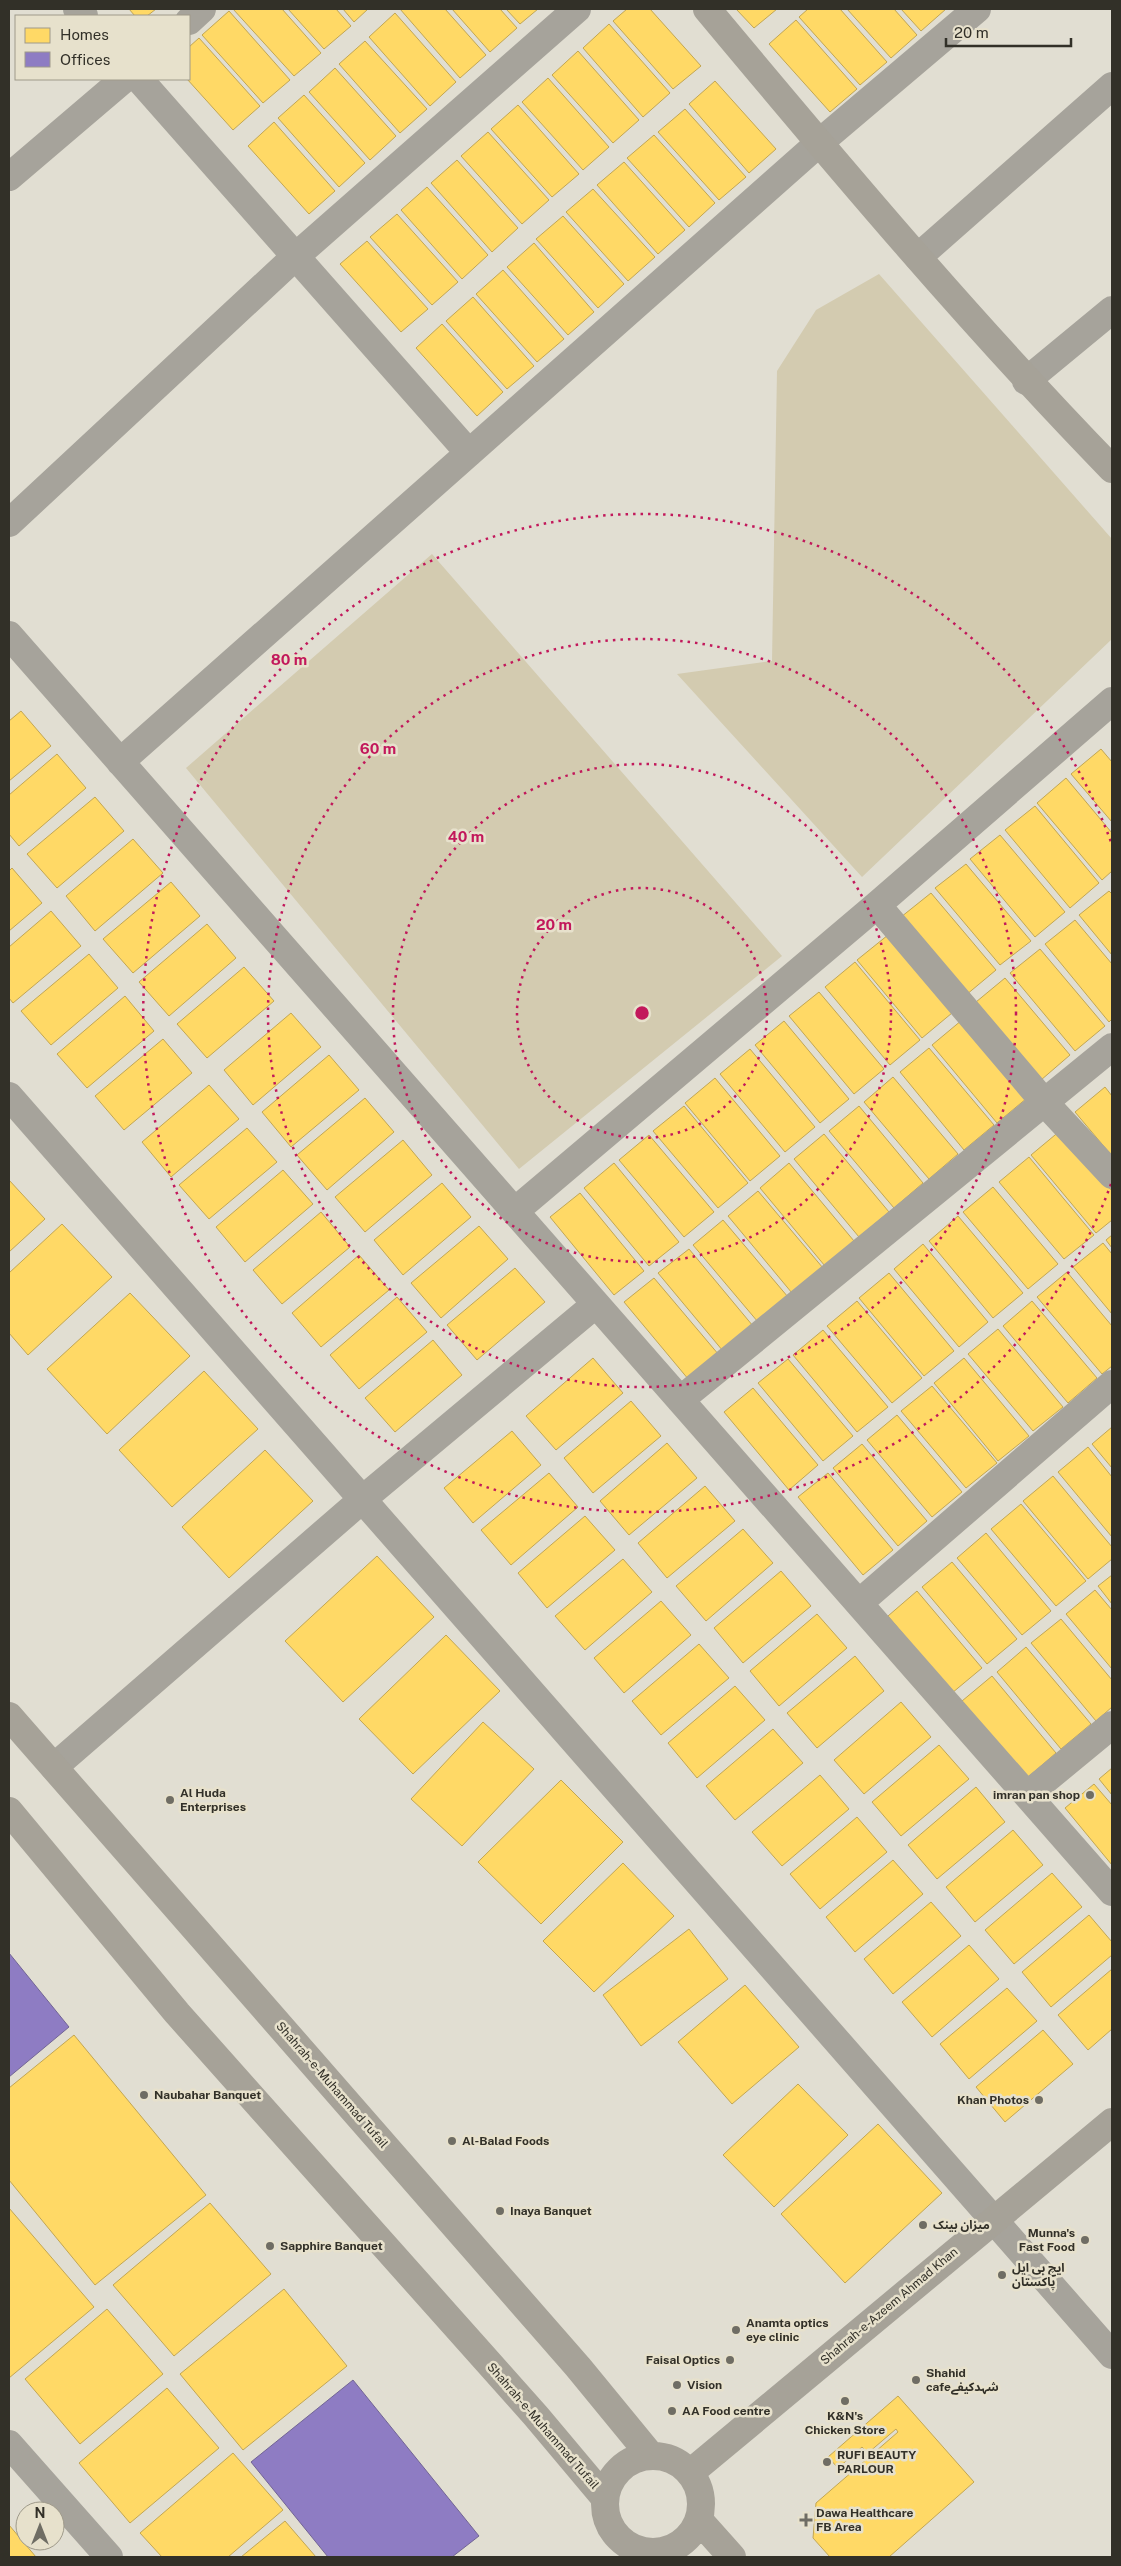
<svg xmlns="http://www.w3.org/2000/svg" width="1121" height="2566" font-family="'Public Sans','Noto Sans Arabic',sans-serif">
	<rect width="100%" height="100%" fill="#e1ded2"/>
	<path fill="#d3cbb0" d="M879,274L1112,539V639L862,877L677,674L772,661L777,371L816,310Z
		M432,554L782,956L519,1169L186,768Z"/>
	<path fill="#ffd966" stroke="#c2a653" d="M129,9H156L147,16H135Z
		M233,9H282L321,53L294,76Z
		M288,9H336L351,26L324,49Z
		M343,9H368L354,22Z
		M400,9H445L486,55L460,78Z
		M452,9H500L517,28L490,52Z
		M506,9H538L520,24Z
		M627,9H650L701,66L673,89L613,21Z
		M736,9H777L754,28Z
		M808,9H840L887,62L860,85L799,17Z
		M847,9H894L917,35L891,58Z
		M901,9H946L921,31Z
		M229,11L290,80L263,103L202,35Z
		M395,13L456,82L430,106L369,37Z
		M796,20L857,89L830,112L769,44Z
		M609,24L670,93L643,117L583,48Z
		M199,38L260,106L233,130L187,79L189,47Z
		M365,41L427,109L400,133L339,64Z
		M578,51L639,120L613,143L552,75Z
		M335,68L396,136L370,160L309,92Z
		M548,78L609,147L583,170L522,102Z
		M715,81L776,149L749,173L689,104Z
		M304,95L365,163L339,187L278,118Z
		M518,105L579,174L552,197L491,129Z
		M685,109L746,177L719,200L658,132Z
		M274,122L335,191L309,214L248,146Z
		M488,132L549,200L522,224L461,156Z
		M654,135L715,203L689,227L627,158Z
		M457,160L518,228L492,252L431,183Z
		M624,162L685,230L658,254L597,185Z
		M427,187L488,255L462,279L401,210Z
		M593,189L655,257L628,281L566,212Z
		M397,214L458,282L432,305L370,237Z
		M563,216L624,284L598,308L536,239Z
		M367,241L428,309L401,332L340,264Z
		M534,243L594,312L568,335L507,267Z
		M503,270L564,339L537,362L476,294Z
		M473,297L534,366L507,389L446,321Z
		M442,324L503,392L477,416L416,348Z
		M21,711L51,746L9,781V721Z
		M1101,749L1112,762V822L1071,774Z
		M57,754L86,788L19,846L9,834V795Z
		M1066,778L1112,833V871L1102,880L1037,803Z
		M95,797L124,831L57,888L27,854Z
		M1035,806L1099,883L1070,908L1005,830Z
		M1000,835L1065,912L1035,937L970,859Z
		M133,839L163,873L95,931L66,896Z
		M966,864L1031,941L1000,965L935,888Z
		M12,868L42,903L9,931V871Z
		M171,882L200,916L133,973L103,939Z
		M1109,891L1112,894V955L1079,915Z
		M931,893L996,970L966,995L901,917Z
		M51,911L81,946L13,1003L9,998V947Z
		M1075,920L1112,964V1019L1109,1022L1045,944Z
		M207,924L236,958L169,1016L139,982Z
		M888,935L952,1013L922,1038L857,960Z
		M1040,949L1105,1026L1075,1051L1010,973Z
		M89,954L118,988L51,1045L21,1011Z
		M855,962L920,1040L890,1065L825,987Z
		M244,967L274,1001L207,1058L177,1024Z
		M1005,978L1070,1055L1041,1080L976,1002Z
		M819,992L884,1069L854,1094L789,1016Z
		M125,996L154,1031L87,1088L57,1054Z
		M291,1013L321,1047L253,1105L224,1070Z
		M962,1020L1027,1098L997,1123L932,1045Z
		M784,1021L849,1099L820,1123L755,1045Z
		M163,1039L192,1073L124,1130L95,1096Z
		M929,1048L994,1125L964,1150L900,1072Z
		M750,1049L815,1127L785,1152L720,1074Z
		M329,1055L359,1090L291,1147L262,1112Z
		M893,1077L958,1154L929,1179L864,1102Z
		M715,1078L780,1156L750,1181L685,1103Z
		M209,1085L239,1119L171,1177L142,1142Z
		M1105,1087L1112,1096V1156L1075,1112Z
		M365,1098L394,1132L327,1190L297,1155Z
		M684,1106L748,1183L718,1208L653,1131Z
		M859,1106L923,1183L894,1208L829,1131Z
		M247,1128L277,1162L209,1219L179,1185Z
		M1061,1130L1112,1191V1220L1096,1233L1031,1155Z
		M824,1134L889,1212L859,1237L794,1159Z
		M649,1135L714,1212L684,1237L619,1160Z
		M403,1140L432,1175L365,1232L335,1197Z
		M1029,1157L1094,1235L1064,1259L999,1182Z
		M614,1163L679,1242L649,1266L584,1188Z
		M789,1163L854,1241L825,1266L760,1188Z
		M283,1170L313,1204L245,1262L216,1227Z
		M9,1180L45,1219L9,1252Z
		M442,1183L471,1217L403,1275L374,1240Z
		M993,1187L1058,1264L1028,1289L963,1212Z
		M758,1191L823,1268L792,1293L728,1216Z
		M580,1193L644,1271L614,1295L550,1217Z
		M321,1212L350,1247L282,1304L253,1270Z
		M958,1216L1023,1293L993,1318L929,1241Z
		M723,1220L788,1297L758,1322L693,1245Z
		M62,1224L112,1277L28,1355L9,1333V1273Z
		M479,1226L508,1259L441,1318L411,1283Z
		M1112,1235V1248L1106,1240Z
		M1103,1243L1112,1254V1314L1073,1267Z
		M923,1244L988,1322L959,1347L894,1269Z
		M689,1249L753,1326L723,1351L658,1273Z
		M359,1255L389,1290L321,1347L292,1313Z
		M515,1268L545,1302L477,1360L447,1325Z
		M1067,1272L1112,1326V1366L1102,1374L1037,1297Z
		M889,1273L954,1351L924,1376L859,1298Z
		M654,1278L719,1355L689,1380L624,1302Z
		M130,1293L190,1356L107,1434L47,1369Z
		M397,1297L427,1332L359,1389L330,1355Z
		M857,1301L922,1378L892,1403L827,1326Z
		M1032,1301L1097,1378L1068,1403L1003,1326Z
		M998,1329L1063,1407L1033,1431L968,1354Z
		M823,1330L888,1407L857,1432L793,1355Z
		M433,1340L462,1375L395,1432L365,1398Z
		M593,1358L623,1393L556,1450L526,1416Z
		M964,1358L1029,1436L998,1461L934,1383Z
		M788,1359L853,1436L823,1461L758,1383Z
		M204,1371L258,1429L172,1507L119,1450Z
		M932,1386L997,1463L966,1488L901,1411Z
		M753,1388L818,1465L789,1490L724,1412Z
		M631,1401L661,1436L593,1493L564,1458Z
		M897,1415L962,1492L932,1517L867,1440Z
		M1112,1427V1468L1092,1444Z
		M512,1431L541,1465L473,1523L444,1488Z
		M667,1443L697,1478L629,1535L600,1501Z
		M862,1444L927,1521L898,1546L833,1468Z
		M1088,1447L1112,1477V1537L1058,1472Z
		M265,1450L313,1501L229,1578L182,1527Z
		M549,1473L578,1507L511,1565L481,1530Z
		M828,1473L893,1550L863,1575L798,1497Z
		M1053,1476L1112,1547V1559L1088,1579L1023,1501Z
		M705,1486L735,1521L667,1578L638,1543Z
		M1021,1504L1086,1581L1056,1606L991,1529Z
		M585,1516L615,1550L547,1608L518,1573Z
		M743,1529L773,1563L706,1621L676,1586Z
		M986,1533L1051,1611L1022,1635L957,1558Z
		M377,1556L434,1617L343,1702L285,1641Z
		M623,1559L652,1592L585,1650L555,1616Z
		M952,1562L1017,1639L987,1664L922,1587Z
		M781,1571L811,1606L743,1663L714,1628Z
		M1112,1575V1604L1098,1586Z
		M1095,1590L1112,1610V1669L1066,1614Z
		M917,1591L982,1668L952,1693L888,1616Z
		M661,1601L691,1635L624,1693L594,1658Z
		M817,1614L847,1648L779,1706L750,1671Z
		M1061,1619L1112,1680V1707L1096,1721L1031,1643Z
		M446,1635L500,1691L413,1774L359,1719Z
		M699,1644L729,1678L661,1735L632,1701Z
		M1026,1647L1091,1724L1061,1749L997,1672Z
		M855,1656L884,1691L817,1748L787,1713Z
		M992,1676L1056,1753L1027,1778L962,1701Z
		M735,1686L765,1720L697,1778L668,1743Z
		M901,1702L931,1737L864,1794L834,1760Z
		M483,1722L534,1769L462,1846L411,1799Z
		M773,1729L803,1763L735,1820L706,1786Z
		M939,1745L969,1779L901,1836L872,1802Z
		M1112,1768V1795L1099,1779Z
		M820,1775L849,1809L782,1866L752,1832Z
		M561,1780L623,1842L541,1924L478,1862Z
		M1094,1784L1112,1805V1865L1065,1808Z
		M976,1787L1005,1822L937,1879L908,1845Z
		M857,1817L887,1852L820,1909L790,1874Z
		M1013,1830L1043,1865L975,1922L946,1887Z
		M893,1860L923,1894L855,1952L826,1917Z
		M623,1863L674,1916L594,1992L543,1941Z
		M1052,1873L1082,1907L1014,1964L985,1930Z
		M931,1902L961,1936L893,1994L864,1959Z
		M1089,1915L1112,1942V1955L1051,2007L1022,1972Z
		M689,1929L728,1979L641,2046L603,1995Z
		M969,1945L999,1979L932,2037L902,2002Z
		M1112,1969V2029L1088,2050L1058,2015Z
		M745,1985L799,2047L732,2104L678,2042Z
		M1007,1988L1037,2021L969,2079L940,2044Z
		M1043,2030L1073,2064L1005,2122L976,2087Z
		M74,2035L206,2195L95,2285L9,2180V2088Z
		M798,2084L848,2135L774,2207L723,2155Z
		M878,2124L942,2193L845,2283L781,2214Z
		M210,2203L271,2274L174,2356L113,2285Z
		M9,2208L94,2307L9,2378Z
		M284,2289L347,2366L243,2450L180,2374Z
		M107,2309L163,2374L80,2444L25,2379Z
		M167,2388L219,2448L130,2523L79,2463Z
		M898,2396L974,2482L889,2557H830L813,2538L816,2503L898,2432L896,2429L868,2453L862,2447L838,2468L828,2457Z
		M233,2453L283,2510L228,2557H162L140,2533Z
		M285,2521L316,2557H241Z
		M9,2525L36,2557H9Z"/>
	<path fill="#8e7cc3" stroke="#726594" d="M9,1953L69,2027L9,2077Z
		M353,2380L479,2536L452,2557H328L251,2462Z"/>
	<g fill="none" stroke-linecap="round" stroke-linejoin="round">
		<path stroke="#a6a39b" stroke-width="28" d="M77,9L84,16
			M189,21L202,9
			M139,79L469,453
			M9,177L124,79
			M918,257L1112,86
			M1026,381L1112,310
			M9,523L296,256L577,9
			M9,635L1112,1892
			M120,762L819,143L977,9
			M877,905L1045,1103L1112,1175
			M9,1096L1112,2355
			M515,1211L877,905L1112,701
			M680,1400L1112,1047
			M859,1603L1112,1384
			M54,1767L364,1498L596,1304
			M1027,1795L1112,1725
			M9,2444L109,2557"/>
		<path stroke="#a6a298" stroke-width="28" d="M707,9C838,166 970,323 1112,469
			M9,1716L578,2367L651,2456
			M9,1811L177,2013L536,2416L604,2497
			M605 2504a48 48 0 1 1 96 0a48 48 0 1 1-96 0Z
			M690,2473L1112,2122
			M699,2520L732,2557"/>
	</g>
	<g fill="none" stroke="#c2185b" stroke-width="2.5" stroke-dasharray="2.5 5">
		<circle cx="642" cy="1013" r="125"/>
		<circle cx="642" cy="1013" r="249"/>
		<circle cx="642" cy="1013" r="374"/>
		<path d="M1111 1184A499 499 0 1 1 1111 842"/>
	</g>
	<g fill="#6f6d64" stroke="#e7e1cc" stroke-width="2">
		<circle cx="1090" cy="1795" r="5"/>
		<circle cx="170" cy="1800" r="5"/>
		<circle cx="144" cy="2095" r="5"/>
		<circle cx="1039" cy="2100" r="5"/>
		<circle cx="452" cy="2141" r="5"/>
		<circle cx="500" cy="2211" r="5"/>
		<circle cx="923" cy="2225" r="5"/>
		<circle cx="1085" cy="2240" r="5"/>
		<circle cx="270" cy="2246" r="5"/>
		<circle cx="1002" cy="2275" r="5"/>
		<circle cx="736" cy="2330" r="5"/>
		<circle cx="730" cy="2360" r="5"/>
		<circle cx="916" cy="2380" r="5"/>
		<circle cx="677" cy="2385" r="5"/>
		<circle cx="845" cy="2401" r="5"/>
		<circle cx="672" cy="2411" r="5"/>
		<circle cx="827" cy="2462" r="5"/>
		<path d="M803.5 2512.5h5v5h5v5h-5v5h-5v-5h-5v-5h5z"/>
	</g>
	<g text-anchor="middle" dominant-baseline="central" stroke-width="5" stroke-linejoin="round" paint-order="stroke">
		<g font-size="12" font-weight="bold" fill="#323028" stroke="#e7e1cc" text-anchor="start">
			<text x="180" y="1793">Al Huda<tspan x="180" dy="14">Enterprises</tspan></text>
			<text x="1080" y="1795" text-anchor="end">imran pan shop</text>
			<text x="154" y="2095">Naubahar Banquet</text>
			<text x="1029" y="2100" text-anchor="end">Khan Photos</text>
			<text x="462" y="2141">Al-Balad Foods</text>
			<text x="510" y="2211">Inaya Banquet</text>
			<text x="933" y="2225">میزان بینک</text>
			<text x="1075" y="2233" text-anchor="end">Munna's<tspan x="1075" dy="14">Fast Food</tspan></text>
			<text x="280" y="2246">Sapphire Banquet</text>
			<text x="1012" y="2268">ایچ بی ایل<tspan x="1012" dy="14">پاکستان</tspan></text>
			<text x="746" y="2323">Anamta optics<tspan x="746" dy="14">eye clinic</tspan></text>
			<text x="720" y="2360" text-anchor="end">Faisal Optics</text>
			<text x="926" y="2373">Shahid<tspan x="926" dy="14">cafeشہدکیفے</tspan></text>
			<text x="687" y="2385">Vision</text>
			<text x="682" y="2411">AA Food centre</text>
			<text x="845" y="2416" text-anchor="middle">K&amp;N's<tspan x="845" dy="14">Chicken Store</tspan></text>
			<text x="837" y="2455">RUFI BEAUTY<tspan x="837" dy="14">PARLOUR</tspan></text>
			<text x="816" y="2513">Dawa Healthcare<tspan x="816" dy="14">FB Area</tspan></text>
		</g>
		<g font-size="12" fill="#323028" stroke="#e7e1cc">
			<text transform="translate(332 2085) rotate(49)">Shahrah-e-Muhammad Tufail</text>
			<text transform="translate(889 2306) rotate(-40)">Shahrah-e-Azeem Ahmad Khan</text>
			<text transform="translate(543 2426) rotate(49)">Shahrah-e-Muhammad Tufail</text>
		</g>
	</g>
	<circle cx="642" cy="1013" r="8" fill="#c2185b" stroke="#e7e1cc" stroke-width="2.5"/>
	<g font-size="15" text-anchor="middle" font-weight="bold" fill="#c2185b" stroke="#e7e1cc" stroke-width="5" stroke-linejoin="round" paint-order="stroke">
		<text x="289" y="665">80 m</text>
		<text x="378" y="754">60 m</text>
		<text x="466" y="842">40 m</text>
		<text x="554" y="930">20 m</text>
	</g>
	<rect width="1121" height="2566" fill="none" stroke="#323028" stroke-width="20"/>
	<rect x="15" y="15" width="175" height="65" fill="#e7e1cc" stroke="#9f9a8a"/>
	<rect x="25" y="28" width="25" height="15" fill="#ffd966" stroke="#9f9a8a"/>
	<text x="60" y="40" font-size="15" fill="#323028">Homes</text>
	<rect x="25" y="52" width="25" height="15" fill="#8e7cc3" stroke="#9f9a8a"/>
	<text x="60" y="65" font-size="15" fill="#323028">Offices</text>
	<g transform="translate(40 2526)"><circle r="24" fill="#e7e1cc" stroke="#9f9a8a"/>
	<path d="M0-4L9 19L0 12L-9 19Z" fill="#6f6d64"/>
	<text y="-8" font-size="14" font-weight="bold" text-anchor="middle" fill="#323028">N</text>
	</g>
	<path d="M946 38v8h125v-8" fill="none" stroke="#323028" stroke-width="2.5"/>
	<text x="954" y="38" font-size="15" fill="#323028" stroke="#e7e1cc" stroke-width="4" paint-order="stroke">20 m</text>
</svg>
